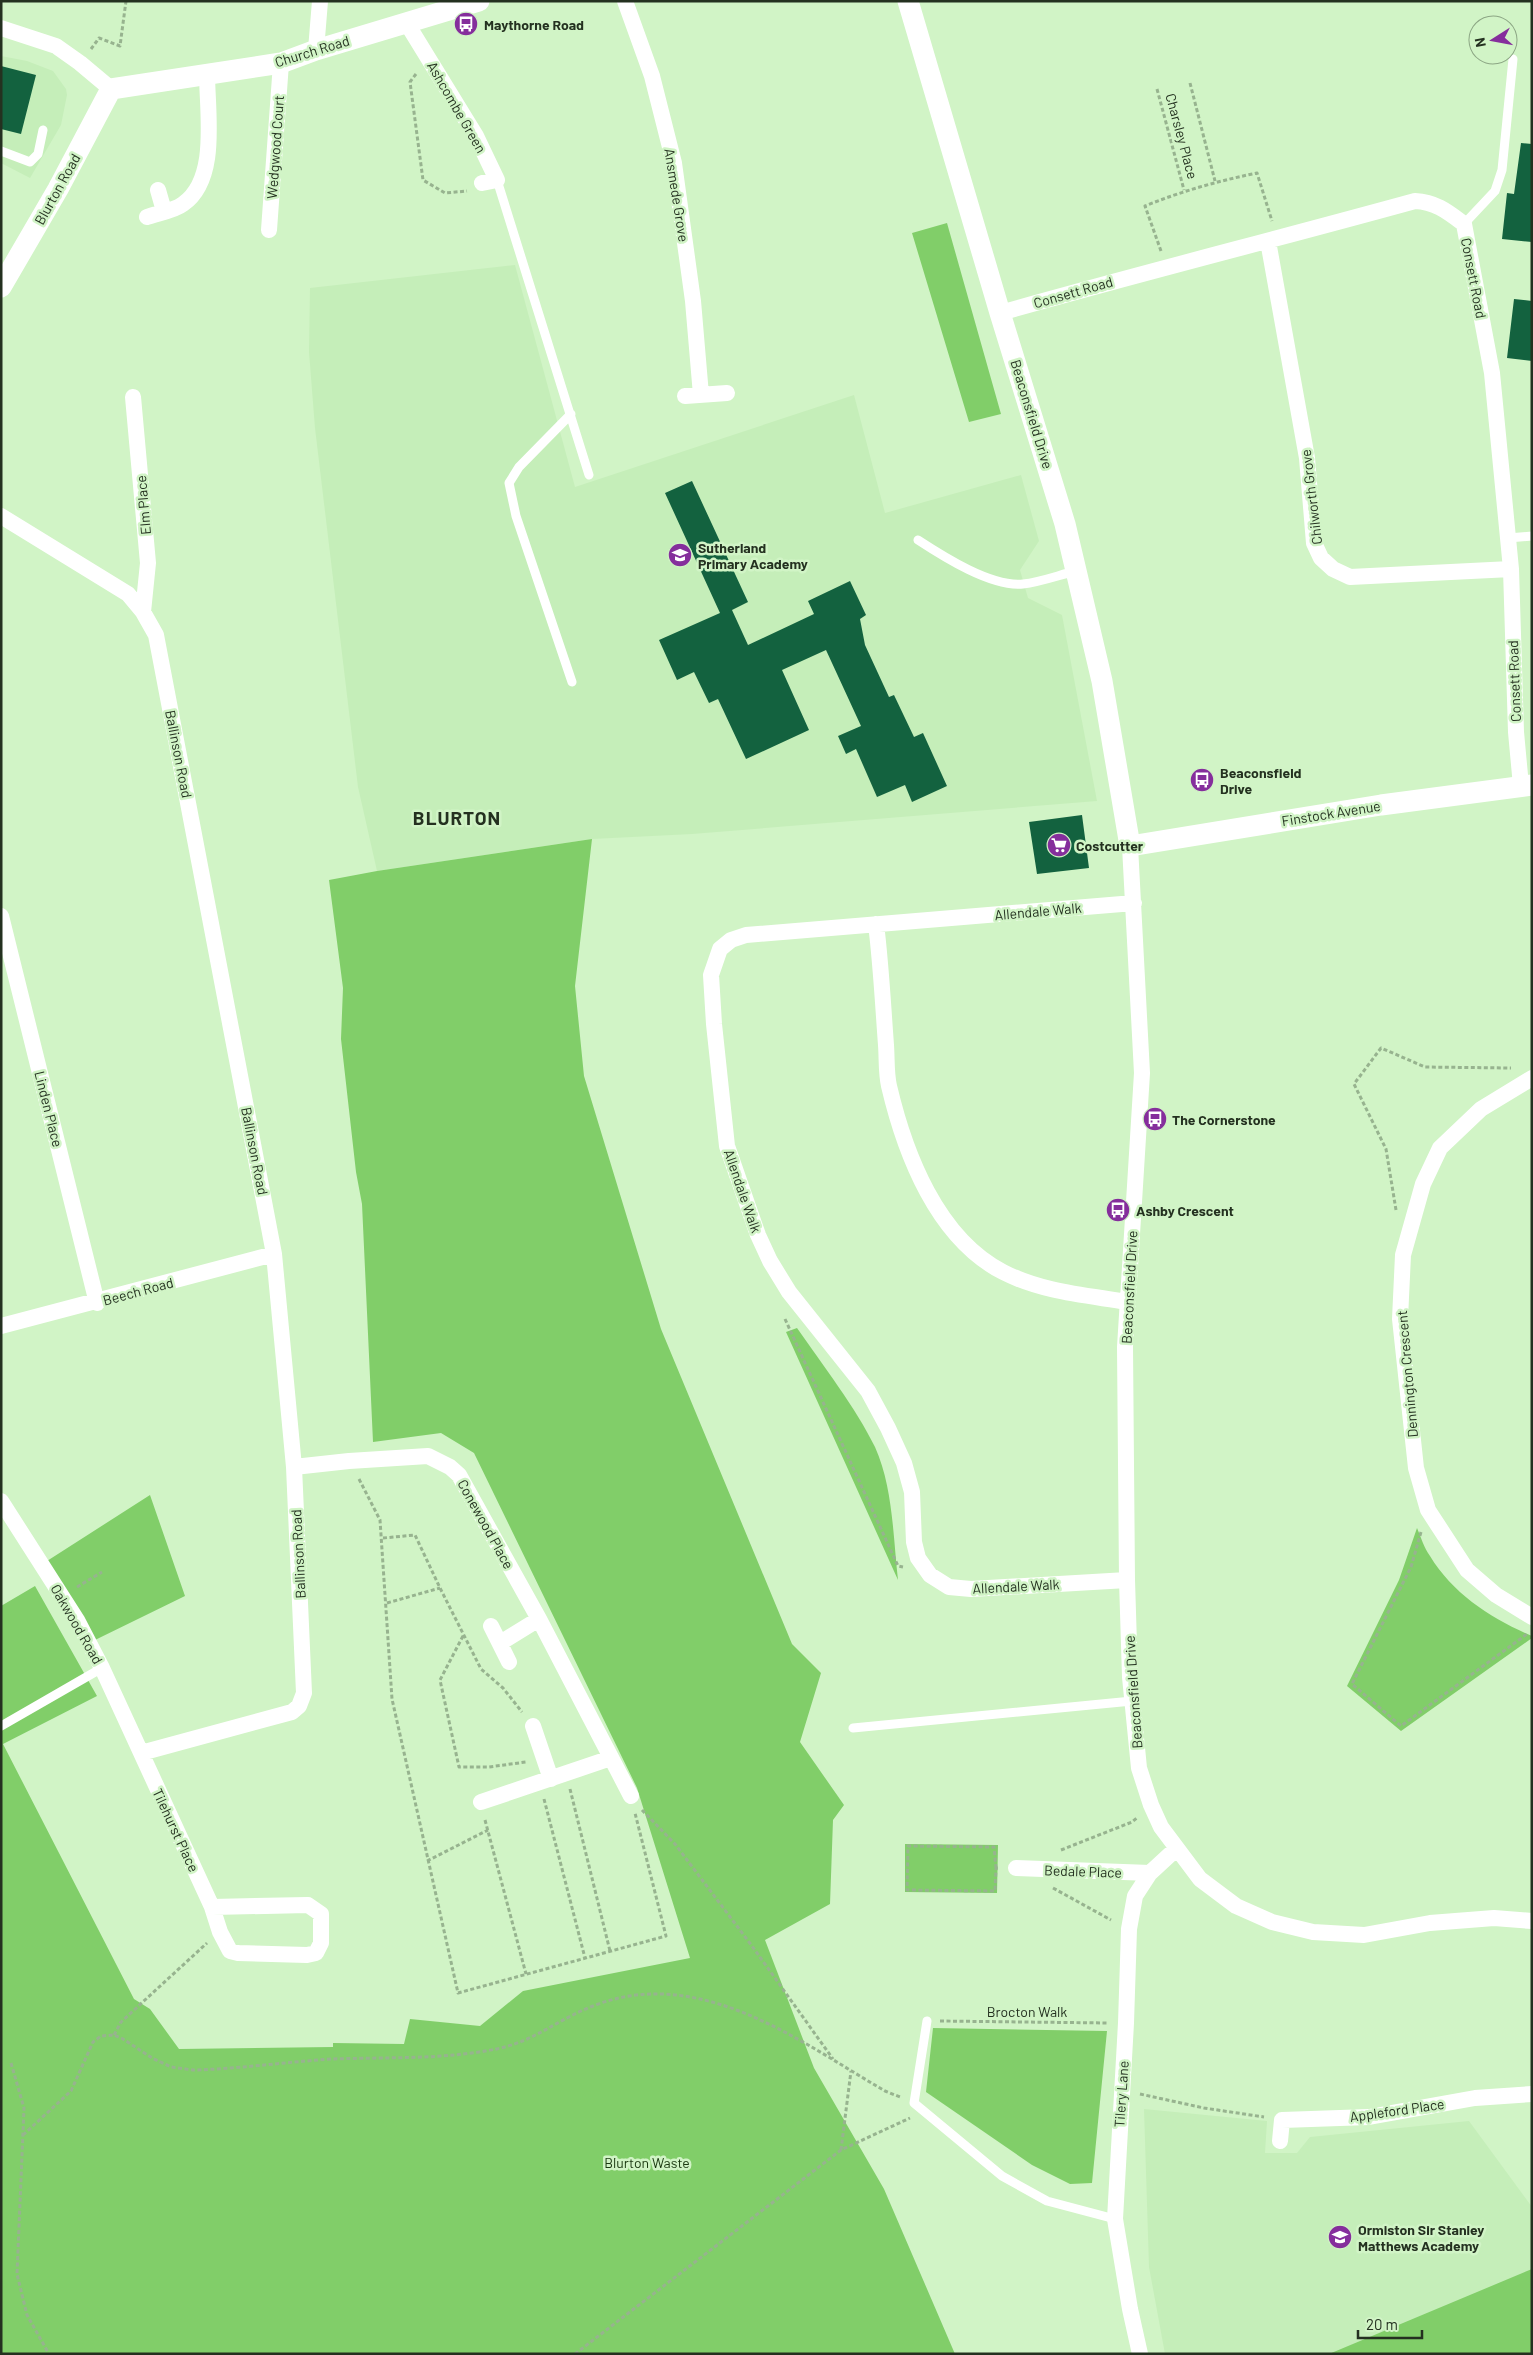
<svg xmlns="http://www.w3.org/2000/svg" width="1533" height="2355" font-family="Barlow,sans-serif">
	<rect width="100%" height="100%" fill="#d1f4c6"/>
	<path fill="#c5eeb9" d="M1,56L27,61L53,71L66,89L67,95L61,125L30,178L1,163Z
		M515,265L575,487L854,395L885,513L1021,475L1039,541L1020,570L1028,598L1062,615L1097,801L692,834L592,839L377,871L358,787L315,428L309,352L310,288Z
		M1144,2109L1267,2121L1265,2153H1297L1310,2137L1469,2121L1532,2207V2354H1165L1149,2267Z"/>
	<path fill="#81ce69" d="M947,223L1001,414L969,422L912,233Z
		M592,839L575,986L584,1076L661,1329L792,1644L821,1673L800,1742L844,1805L833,1820L830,1904L765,1940L814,2068L884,2189L955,2354H1V1606L35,1586L97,1696L3,1744L134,1999L150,2009L179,2049L333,2047V2043L404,2044L410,2019L480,2026L523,1991L690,1958L637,1788L474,1453L441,1433L373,1442L362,1204L356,1172L341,1039L343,988L329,880L377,871Z
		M797,1328C822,1364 856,1408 875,1447C893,1487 893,1536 898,1580L786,1332Z
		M150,1495L185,1596L95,1640L47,1561Z
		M1417,1528C1421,1537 1424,1548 1430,1556C1453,1594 1492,1619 1532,1636V1638L1401,1731L1347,1686L1399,1580Z
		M905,1844L998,1845L997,1893L905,1892Z
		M933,2028L1107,2031L1092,2183L1070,2184L1032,2165L926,2092Z
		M1532,2269V2354H1329Z"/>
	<path fill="#13623f" d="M1,66L36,75L21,134L1,129Z
		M1521,143L1532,144V242L1502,239L1507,193L1514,194Z
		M1514,299L1532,301V361L1507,358Z
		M692,481L748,602L732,610L748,645L814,614L808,601L850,581L866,615L860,619L865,645L889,697L894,695L914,737L923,733L947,786L912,802L905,785L877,797L856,749L846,754L838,736L861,726L826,650L782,670L809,730L746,759L718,699L709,703L694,672L677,680L659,640L720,613L665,493Z
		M1082,815L1089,868L1037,874L1029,822Z"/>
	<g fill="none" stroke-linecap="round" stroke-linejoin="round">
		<path stroke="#97b38f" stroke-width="3" stroke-dasharray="4 2.5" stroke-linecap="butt" d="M91,49L99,38L120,46L126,1
			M416,74L410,82L423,180L445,193L467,191
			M1190,83L1215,181
			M1157,89L1184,190
			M1161,251L1145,206C1182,191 1218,181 1257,173L1272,221
			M1396,1210L1386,1149L1354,1084L1381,1048L1425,1067L1511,1068
			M785,1319L898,1566L903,1567
			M359,1479L380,1520L392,1699L458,1993L666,1936L635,1813
			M1421,1532L1411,1567L1352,1684L1401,1726L1527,1634
			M383,1538L415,1535L440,1588L481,1669L503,1688L522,1712
			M77,1587L102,1572
			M387,1603L440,1588
			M463,1636L440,1680L459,1767H489L526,1762
			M570,1789L610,1951
			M544,1799L585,1958
			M642,1810L675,1844L752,1946L833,2059
			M485,1820L526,1974
			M1061,1850L1132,1822L1138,1817
			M427,1861L488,1830
			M996,1868L994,1847L908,1846L907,1890L995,1891L996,1868H999
			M1053,1888L1111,1920
			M940,2021L1108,2023
			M114,2035L121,2022L207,1943
			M11,2063L24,2108L17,2274L27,2315L49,2354
			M1140,2094L1204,2108L1264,2117
			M23,2135L71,2091L93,2042L101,2036L114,2035L123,2039L152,2058L171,2067L193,2070C239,2069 285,2062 332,2059C388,2057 446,2060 501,2048C535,2040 561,2018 593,2006C699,1964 799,2041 885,2091L900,2097
			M841,2150L851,2071
			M575,2354L841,2150L910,2118"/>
		<path stroke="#fff" stroke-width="9" d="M1,151L30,162L38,154L43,130
			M497,180L589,475
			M1464,224L1495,191L1502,170L1513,59
			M571,414L519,467L509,483L516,516L572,682
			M1508,538L1532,536
			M918,540C944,557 991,587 1023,584C1041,582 1059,575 1076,571
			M1,1726L102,1668
			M853,1728L1132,1701
			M927,2021L914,2103L1002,2176L1047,2201L1115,2219"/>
		<path stroke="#fff" stroke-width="16" d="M625,1L652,76L674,163L693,301L701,395
			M406,22L476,136L497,180L482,183
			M1,28L56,46L80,63L111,89
			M316,50L320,1
			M158,190L164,211
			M147,217C158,213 174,211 183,204C219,179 207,113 207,73
			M269,230L281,63
			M1268,241L1307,458L1314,543L1321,558L1333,569L1350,577L1511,569
			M1000,313C1138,274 1277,239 1415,201C1436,202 1448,212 1464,224L1492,373L1511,569L1516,732L1521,786
			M685,396L727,393
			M133,397L148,563L143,612
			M1,516L128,594L143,612L156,635L274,1254L294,1467L304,1693L299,1706L292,1712L141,1753
			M1130,846L1142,1073L1125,1347L1127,1580L1130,1677L1139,1768L1151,1805L1161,1827L1200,1879L1236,1906L1272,1922L1313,1932L1364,1935L1430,1923L1494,1918L1532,1921
			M1,916L97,1303
			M876,924C881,964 883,1005 886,1045C887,1058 886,1073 889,1086C905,1154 937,1238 1003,1272C1042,1292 1085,1295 1127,1302
			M1532,1078L1481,1109L1440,1148L1423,1184L1403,1255L1400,1319L1416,1468L1428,1510L1467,1570L1496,1595L1532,1617
			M1,1326L274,1254
			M294,1467L349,1461L428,1456L450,1467L459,1475L539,1619L631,1796
			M1,1501L77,1620L102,1668L212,1907L220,1932L230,1951L238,1953L307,1955L316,1953L321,1943V1914L308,1905L212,1907
			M1127,1580L971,1589L949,1587L930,1575L918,1558L914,1542L912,1492L904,1463L888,1428L868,1391L789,1292L770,1261L758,1235L727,1146L714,1024L711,975L720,949L731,940L746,935L1134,903
			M491,1626L509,1662
			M500,1643L539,1619
			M533,1726L551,1779
			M481,1802L611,1758
			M1016,1868L1150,1873
			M1280,2141L1282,2120L1369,2117L1475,2098L1532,2094
			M1140,2354L1130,2309L1115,2219L1126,2023L1129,1929L1135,1896L1150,1873L1176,1849"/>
		<path stroke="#fff" stroke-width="21" d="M908,1L1000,313L1065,524L1102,681L1130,846L1381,805L1532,785
			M1,287L58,189L111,89L281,63L316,50L479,1"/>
	</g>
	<defs>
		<g id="bus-disc" transform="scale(1.25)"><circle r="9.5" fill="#852e9c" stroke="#d1f4c6"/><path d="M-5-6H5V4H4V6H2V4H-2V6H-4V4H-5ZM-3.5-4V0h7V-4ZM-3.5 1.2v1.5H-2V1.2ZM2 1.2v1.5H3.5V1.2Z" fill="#fff"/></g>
		<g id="school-disc" transform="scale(1.25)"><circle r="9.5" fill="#852e9c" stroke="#d1f4c6"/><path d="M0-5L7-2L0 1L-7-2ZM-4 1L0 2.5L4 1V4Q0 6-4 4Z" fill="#fff"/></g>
		<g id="supermarket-disc" transform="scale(1.25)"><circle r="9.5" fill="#852e9c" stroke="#d1f4c6"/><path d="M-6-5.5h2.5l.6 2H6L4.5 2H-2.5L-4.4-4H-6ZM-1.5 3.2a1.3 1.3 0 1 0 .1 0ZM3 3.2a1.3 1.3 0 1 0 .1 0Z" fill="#fff"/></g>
	</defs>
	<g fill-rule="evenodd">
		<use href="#bus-disc" x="466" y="24"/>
		<use href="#school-disc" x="680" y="555"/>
		<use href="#bus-disc" x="1202" y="780"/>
		<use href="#supermarket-disc" x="1059" y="845"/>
		<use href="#bus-disc" x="1155" y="1119"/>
		<use href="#bus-disc" x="1118" y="1210"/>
		<use href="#school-disc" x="1340" y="2237"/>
	</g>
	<g text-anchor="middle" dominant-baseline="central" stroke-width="5" stroke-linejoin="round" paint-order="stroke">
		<g font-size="14" font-weight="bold" fill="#243120" stroke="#d1f4c6" text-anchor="start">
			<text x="484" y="24">Maythorne Road</text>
			<text x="698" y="547">Sutherland<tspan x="698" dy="16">Primary Academy</tspan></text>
			<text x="1220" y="772">Beaconsfield<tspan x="1220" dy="16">Drive</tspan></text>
			<text x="1076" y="845">Costcutter</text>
			<text x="1172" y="1119">The Cornerstone</text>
			<text x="1136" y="1210">Ashby Crescent</text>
			<text x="1358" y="2229">Ormiston Sir Stanley<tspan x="1358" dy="16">Matthews Academy</tspan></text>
		</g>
		<g font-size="14" fill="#243120" stroke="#d1f4c6">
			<text transform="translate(312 51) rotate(-17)">Church Road</text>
			<text transform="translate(457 107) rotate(60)">Ashcombe Green</text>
			<text transform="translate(1182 136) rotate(75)">Charsley Place</text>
			<text transform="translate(275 147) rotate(-86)">Wedgwood Court</text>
			<text transform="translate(57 189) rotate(-61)">Blurton Road</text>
			<text transform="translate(677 195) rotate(81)">Ansmede Grove</text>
			<text transform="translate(1474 278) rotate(79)">Consett Road</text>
			<text transform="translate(1073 292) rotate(-16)">Consett Road</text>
			<text transform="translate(1032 414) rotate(73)">Beaconsfield Drive</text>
			<text transform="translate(1311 497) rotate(-97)">Chilworth Grove</text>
			<text transform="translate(143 505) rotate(-95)">Elm Place</text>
			<text transform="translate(1514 681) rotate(-92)">Consett Road</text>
			<text transform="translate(179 754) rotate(79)">Ballinson Road</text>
			<text transform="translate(1331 813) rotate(-9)">Finstock Avenue</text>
			<text transform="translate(1038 911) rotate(-5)">Allendale Walk</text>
			<text transform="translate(49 1109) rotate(76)">Linden Place</text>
			<text transform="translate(255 1151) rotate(79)">Ballinson Road</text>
			<text transform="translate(743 1191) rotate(71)">Allendale Walk</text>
			<text transform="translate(1129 1287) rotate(-87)">Beaconsfield Drive</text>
			<text transform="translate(138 1291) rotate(-15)">Beech Road</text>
			<text transform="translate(1407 1374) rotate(-95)">Dennington Crescent</text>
			<text transform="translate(486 1524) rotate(61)">Conewood Place</text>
			<text transform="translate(298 1554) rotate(-93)">Ballinson Road</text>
			<text transform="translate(1016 1586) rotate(-3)">Allendale Walk</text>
			<text transform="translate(77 1624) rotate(60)">Oakwood Road</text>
			<text transform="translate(1133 1692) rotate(-94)">Beaconsfield Drive</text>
			<text transform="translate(176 1830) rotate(65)">Tilehurst Place</text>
			<text transform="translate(1083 1871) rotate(2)">Bedale Place</text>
			<text x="1027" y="2011">Brocton Walk</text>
			<text transform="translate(1121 2094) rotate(-86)">Tilery Lane</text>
			<text transform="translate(1397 2110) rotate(-8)">Appleford Place</text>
		</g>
		<g font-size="14" fill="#19370f" stroke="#d1f4c6">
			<text x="647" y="2162">Blurton Waste</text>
		</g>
		<g font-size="19" font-weight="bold" letter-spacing="1" fill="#243120" stroke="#d1f4c6">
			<text x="457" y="817">BLURTON</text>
		</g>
	</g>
	<rect width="1533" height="2355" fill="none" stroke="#243120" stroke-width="5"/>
	<g transform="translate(1493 40) rotate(259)"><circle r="24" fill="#d1f4c6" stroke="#8ca684"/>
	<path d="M0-4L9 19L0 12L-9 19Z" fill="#852e9c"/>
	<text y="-8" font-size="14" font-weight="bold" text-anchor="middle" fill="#243120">N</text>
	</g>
	<path d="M1358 2330v8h64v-8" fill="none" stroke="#243120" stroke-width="2.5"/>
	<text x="1366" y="2330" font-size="15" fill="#243120" stroke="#d1f4c6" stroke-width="4" paint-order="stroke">20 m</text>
</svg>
